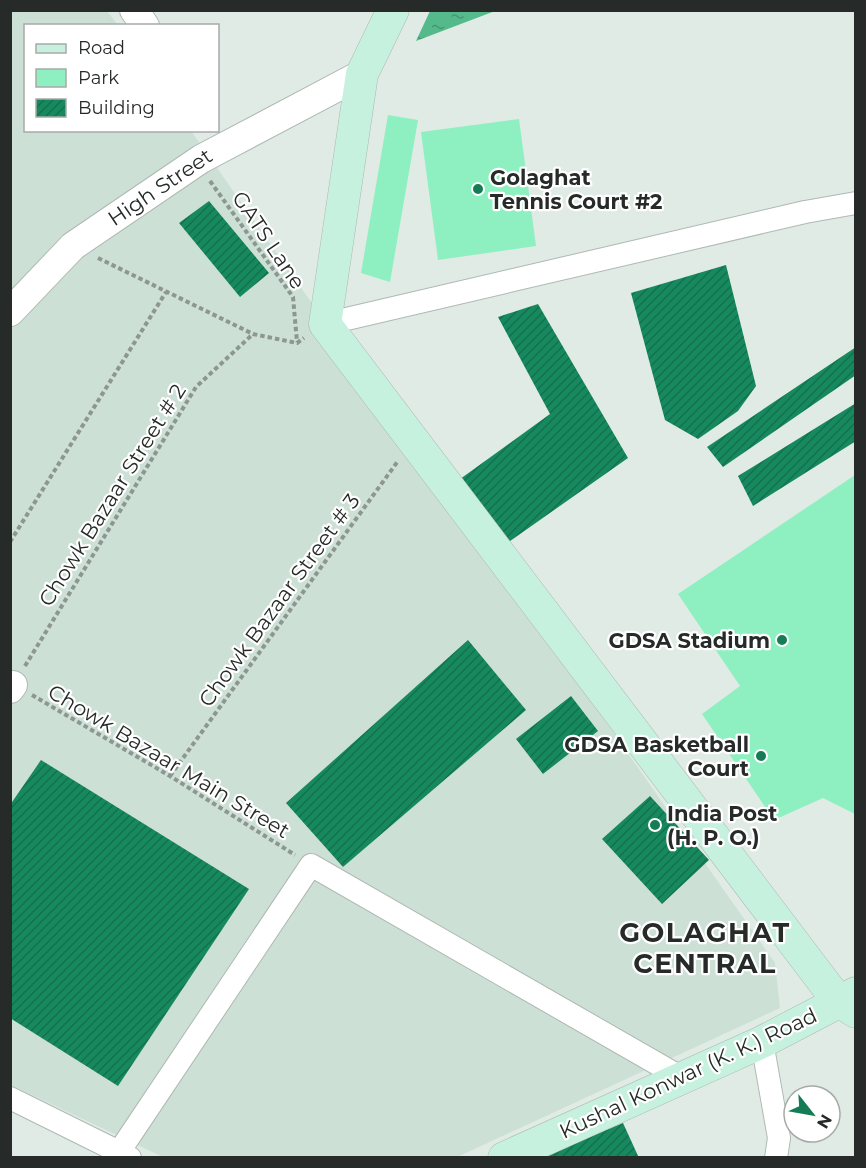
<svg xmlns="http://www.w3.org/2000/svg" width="866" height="1168" font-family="Montserrat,sans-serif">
	<defs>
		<pattern id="water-ripples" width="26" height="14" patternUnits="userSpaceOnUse" patternTransform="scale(1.5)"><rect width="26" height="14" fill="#54b98b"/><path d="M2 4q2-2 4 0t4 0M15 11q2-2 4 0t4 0" fill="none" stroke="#459772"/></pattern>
		<pattern id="building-hatch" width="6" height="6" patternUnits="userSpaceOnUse" patternTransform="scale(1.5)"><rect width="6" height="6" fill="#16895e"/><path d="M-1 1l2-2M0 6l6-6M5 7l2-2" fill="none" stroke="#14704e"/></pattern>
	</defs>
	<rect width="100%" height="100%" fill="#dfebe4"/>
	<path fill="#cce0d5" d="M11,11H107L118,25L26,26V130L191,131L775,963L780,1008L457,1157H163L11,1085Z"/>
	<path fill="#8ef0c0" d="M388,115L418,120L390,282L361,273Z
		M519,119L536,246L438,260L421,132Z
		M855,475V814L823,798L774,820L702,714L740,686L678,594Z"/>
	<path fill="url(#water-ripples)" d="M430,11V10L495,11L416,41Z"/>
	<path fill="url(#building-hatch)" d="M209,201L269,273L240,297L179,223Z
		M726,265L756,386L738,411L698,439L665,420L631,293Z
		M538,304L628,458L503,546L456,482L550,414L498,317Z
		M856,347V375L723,467L707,447Z
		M856,403V441L753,506L738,476Z
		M468,640L526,710L343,867L286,803Z
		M571,696L598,731L543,774L516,739Z
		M41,760L249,889L118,1086L10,1018V805Z
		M650,796L709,860L662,904L602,839Z
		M623,1123L639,1158H539Z"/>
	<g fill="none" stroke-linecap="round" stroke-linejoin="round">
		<g stroke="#aeb9b3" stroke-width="24">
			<path id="minor" d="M325,324L805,212L856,203
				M762,1042L779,1138L776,1158
				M10,1098L119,1152
				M130,1158L119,1152L311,865L682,1078"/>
		</g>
		<g stroke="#aeb9b3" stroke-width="30">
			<path id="tertiary" d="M134,10L145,26
				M10,312L73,246L201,159L362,74
				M10,689L13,685"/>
		</g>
		<g stroke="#aeb9b3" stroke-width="33">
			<path id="secondary" d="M393,10L362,74L325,324L838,1001L856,1012
				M504,1158L762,1042L856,993"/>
		</g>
		<path stroke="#8d9691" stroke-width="4" stroke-dasharray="4.5 3" stroke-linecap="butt" d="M210,181L293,297L297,342
			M98,258L253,334L297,343L304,338
			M10,542L166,292
			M25,666L196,387L253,334
			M32,695L170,776L295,855
			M170,776L398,461"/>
		<use href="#minor" stroke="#fff" stroke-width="22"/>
		<use href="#tertiary" stroke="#fff" stroke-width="28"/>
		<use href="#secondary" stroke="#c7f1df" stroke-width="32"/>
	</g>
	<g fill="#157c55" stroke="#fff" stroke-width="2">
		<circle cx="478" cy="189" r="6"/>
		<circle cx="782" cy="640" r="6"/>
		<circle cx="761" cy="756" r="6"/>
		<circle cx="655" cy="825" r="6"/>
	</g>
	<g text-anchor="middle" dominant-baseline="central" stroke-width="4.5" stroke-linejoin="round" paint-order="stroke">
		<g font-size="21" font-weight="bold" fill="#262a28" stroke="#fff" text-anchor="start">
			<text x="490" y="177">Golaghat<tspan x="490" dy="24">Tennis Court #2</tspan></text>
			<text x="770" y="640" text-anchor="end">GDSA Stadium</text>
			<text x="749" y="744" text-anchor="end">GDSA Basketball<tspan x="749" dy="24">Court</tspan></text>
			<text x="667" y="813">India Post<tspan x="667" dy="24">(H. P. O.)</tspan></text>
		</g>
		<g font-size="21" fill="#262a28" stroke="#fff">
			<text transform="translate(160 187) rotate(-34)">High Street</text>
			<text transform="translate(269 240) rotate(56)">GATS Lane</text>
			<text transform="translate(112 495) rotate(-58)">Chowk Bazaar Street # 2</text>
			<text transform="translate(279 600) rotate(-54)">Chowk Bazaar Street # 3</text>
			<text transform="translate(169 761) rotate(31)">Chowk Bazaar Main Street</text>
			<text transform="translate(688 1073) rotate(-25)">Kushal Konwar (K. K.) Road</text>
		</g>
		<g font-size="27" font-weight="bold" letter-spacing="1.5" fill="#262a28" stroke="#fff">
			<text x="705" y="932">GOLAGHAT<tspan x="705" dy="31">CENTRAL</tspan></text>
		</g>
	</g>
	<rect width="866" height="1168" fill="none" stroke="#262a28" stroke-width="24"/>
	<rect x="24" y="24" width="195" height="108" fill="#ffffff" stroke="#a8aaa9" stroke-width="1.5"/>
	<rect x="36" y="44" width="30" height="9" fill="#c7f1df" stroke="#a8aaa9" stroke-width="1.5"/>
	<text x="78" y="54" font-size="18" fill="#262a28">Road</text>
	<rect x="36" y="69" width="30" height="18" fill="#8ef0c0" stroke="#a8aaa9" stroke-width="1.5"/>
	<text x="78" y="84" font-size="18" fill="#262a28">Park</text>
	<rect x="36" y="99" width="30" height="18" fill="url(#building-hatch)" stroke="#a8aaa9" stroke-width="1.5"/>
	<text x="78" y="114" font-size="18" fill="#262a28">Building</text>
	<g transform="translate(812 1114) rotate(121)"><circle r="28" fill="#ffffff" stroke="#a8aaa9" stroke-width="1.5"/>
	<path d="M0-4.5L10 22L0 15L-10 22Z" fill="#157c55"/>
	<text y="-9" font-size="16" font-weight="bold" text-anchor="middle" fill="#262a28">N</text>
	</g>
</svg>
